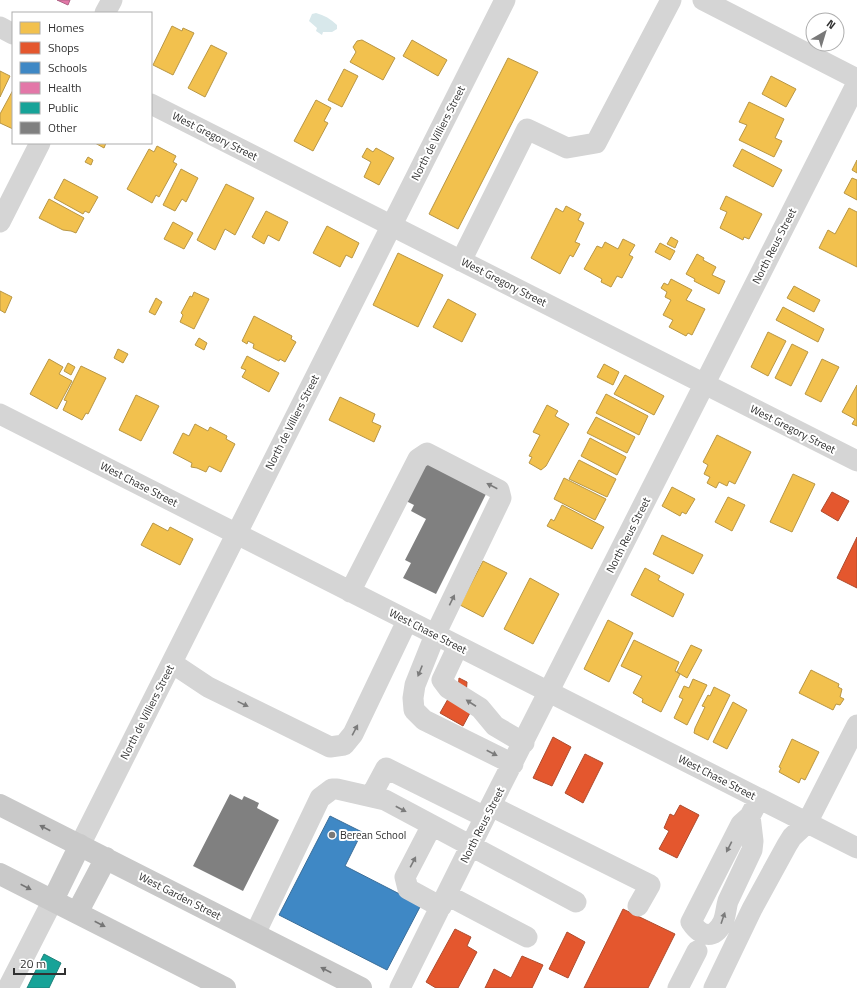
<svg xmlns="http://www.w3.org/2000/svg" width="857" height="988" font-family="'Titillium Web',sans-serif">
	<rect width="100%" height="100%" fill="#fff"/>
	<path fill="#d8e8eb" d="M316,13C324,15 331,19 337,25V29L332,32H323L322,35L316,31L317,28L309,21L312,14Z"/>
	<path fill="#f2c14e" stroke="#b89645" d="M172,26L182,31L183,28L194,33L173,75L153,65Z
		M362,40L395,58L383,80L350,62L356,52L353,47L357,41Z
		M412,40L447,60L438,76L403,56Z
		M211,45L227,53L205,97L188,88Z
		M508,58L538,72L458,229L429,214Z
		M344,69L358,76L342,107L328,100Z
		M0,71L10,76L0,97Z
		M771,76L796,89L786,107L762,94Z
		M13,90V129L0,123V114Z
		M316,100L331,108L324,121L328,123L313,151L294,141Z
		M749,102L784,119L775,138L782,141L774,157L739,140L747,125L739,122Z
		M95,143H106L104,148Z
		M157,146L176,156L173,162L177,164L159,197L156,195L152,203L127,189L149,149L154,152Z
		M367,148L373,152L376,148L394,158L379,185L364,177L371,162L362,157Z
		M742,149L782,170L773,187L733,166Z
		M88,157L93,160L91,165L85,162Z
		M857,160V173L852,170Z
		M181,169L198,178L186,202L182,199L175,211L163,205Z
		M852,178L857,180V200L844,193Z
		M64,179L98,197L89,213L85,211L83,214L54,198Z
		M226,184L254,198L235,235L225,229L215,250L197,240Z
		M726,196L762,214L749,239L744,237L743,240L720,228L727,212L720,209Z
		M49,199L84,218L76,233L71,231L63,230L39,218Z
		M566,206L581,214L578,220L584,223L575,242L580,244L573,257L570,255L560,274L531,258L556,208L563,212Z
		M849,208L857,212V267L819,248L828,230L835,234Z
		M266,211L288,222L279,241L268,235L264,244L252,237Z
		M173,222L193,233L184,249L164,239Z
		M327,226L359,243L352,258L346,255L340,267L313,253Z
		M671,237L678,241L675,248L667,244Z
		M623,239L635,245L629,255L633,257L622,278L617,276L611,287L601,282L602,279L584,269L597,246L602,248L605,242L618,249Z
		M660,243L675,251L670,260L655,252Z
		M398,253L443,275L418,327L373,305Z
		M697,254L704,258L703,260L716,267L712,275L725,281L719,294L694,281L695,279L686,274Z
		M671,279L692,290L686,300L705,309L692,335L688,333L686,336L669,327L673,320L663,315L671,300L665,297L667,292L661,288L664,283L668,285Z
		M794,286L820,300L814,312L787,298Z
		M0,291L12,297L5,313L0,310Z
		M194,292L209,299L194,329L180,322L183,315L181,313L190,296L192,297Z
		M156,298L162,302L155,315L149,312Z
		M448,299L476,314L462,342L433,327Z
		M783,307L824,329L818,342L776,320Z
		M254,316L292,336L291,339L296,342L285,362L280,359L279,361L253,348L254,344L248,341L247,344L242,341Z
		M768,332L786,341L768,376L751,367Z
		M199,338L207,343L204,350L195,345Z
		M792,344L808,352L791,386L775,378Z
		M118,349L128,354L123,363L114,358Z
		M247,356L279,373L269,392L242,377L246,370L241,368Z
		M49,359L63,367L59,374L72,381L57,409L30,394Z
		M822,359L839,367L821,402L805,394Z
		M68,363L75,367L71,375L64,371Z
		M604,364L619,372L613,385L597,377Z
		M81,366L106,378L88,414L86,413L82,420L63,410L67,401L64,400Z
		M625,375L664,396L654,415L614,394Z
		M857,385V426L852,424L855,419L842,412Z
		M606,394L648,416L639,435L596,413Z
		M136,395L159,406L141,441L119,430Z
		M340,397L375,414L372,422L381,426L374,442L329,420Z
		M547,405L558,411L555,416L569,424L546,466L541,470L529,463L532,457L529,456L540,435L533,432Z
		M596,417L635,437L627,453L587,433Z
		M195,424L208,431L210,427L227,436L226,439L235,444L221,472L209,466L206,472L197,468L191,467L192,463L173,453L183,433L189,436Z
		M717,435L751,452L735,484L729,481L727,486L719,482L716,488L707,483L710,477L704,474L708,465L703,462Z
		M590,438L626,457L617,475L581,456Z
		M579,460L616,479L607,497L569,479Z
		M793,474L815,484L792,532L770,522Z
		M564,478L606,499L595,520L554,499Z
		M672,487L695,499L686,514L682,512L680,516L662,506Z
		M728,497L745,505L732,531L715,522Z
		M562,505L604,527L592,549L547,526L551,519L554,521Z
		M153,523L168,531L170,527L193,539L180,565L141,545Z
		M662,535L703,555L693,574L653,554Z
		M483,561L507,573L483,617L460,605Z
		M645,568L660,576L658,580L684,594L673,617L631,595Z
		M530,578L559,594L533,644L504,629Z
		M608,620L633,633L609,682L584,669Z
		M634,640L679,662L675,671L680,674L661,712L642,702L643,699L633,693L642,676L621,666Z
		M691,645L702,650L687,678L677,672Z
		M811,670L839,684L838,687L842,689L840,697L844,699L840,705L836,704L833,710L799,693Z
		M693,679L707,685L687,725L674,718L683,699L679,697L684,686L689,688Z
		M714,687L730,695L708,740L694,733L695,728L705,707L702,706L708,695L710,696Z
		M733,702L747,710L727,749L713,742Z
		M792,739L819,752L805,780L801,778L799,783L779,772L781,768L779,767Z"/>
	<path fill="#e4572e" stroke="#ae4c2f" d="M832,492L849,501L838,521L821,511Z
		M857,537V588L837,578Z
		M459,678L467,682L465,709L457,704Z
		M448,699L471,711L463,726L440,713Z
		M553,737L571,747L552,786L533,778Z
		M585,754L603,763L583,803L565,793Z
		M680,805L699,815L677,858L659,849L669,831L664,828L670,814L674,816Z
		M623,909L675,934L648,988H584Z
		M455,929L471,937L467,946L477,952L458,988H436L426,982Z
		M567,932L585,942L568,978L549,969Z
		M522,956L543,965L532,988H485L494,969L511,978Z"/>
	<path fill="#3f88c5" stroke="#3b6e99" d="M330,816L362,832L345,866L421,905L387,970L279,915Z"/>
	<path fill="#e377a8" stroke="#ae6284" d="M57,0H70L68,5Z"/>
	<path fill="#17a398" stroke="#1f8179" d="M44,954L61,963L49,988H27Z"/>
	<path fill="#808080" d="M426,461L487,492L436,594L403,578L411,563L405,560L426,519L411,511L414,505L406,501Z
		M230,794L242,800L244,796L259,803L257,808L279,820L243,891L193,866Z"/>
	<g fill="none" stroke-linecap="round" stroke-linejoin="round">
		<path stroke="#d5d5d5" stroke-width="21" d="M703,0L857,79
			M105,13L112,0
			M0,27L13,34
			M151,104L857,461
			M0,222L40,143
			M461,261L527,129L567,148L596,143L671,0
			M0,414L857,848
			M350,592L418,459L427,453L499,490L501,498L435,635L415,685L413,698L414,710L424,720L513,764
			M458,646L442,680L448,688L480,708L495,726L524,743
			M172,663L208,687L330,747L344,745L353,734L407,621
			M371,796L386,768L485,817
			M491,806L650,885L638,906
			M750,816L753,841L752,850C744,867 736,884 728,901C726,907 726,915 723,922C714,940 701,937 691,922L741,824L750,816L759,799
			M432,825L405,877L408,889L441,907
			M80,845L505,0
			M447,895L527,937
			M255,934L320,798L332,789H337L385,800L576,902
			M8,988L53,900
			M400,988L485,817L857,83
			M678,988L697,951
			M714,988L752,909L787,845L792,837L807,823L857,725"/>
		<path stroke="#c9c9c9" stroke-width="22" d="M0,805L361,988
			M0,874L225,988
			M53,900L80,845
			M77,913L106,858"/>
	</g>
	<defs><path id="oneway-solid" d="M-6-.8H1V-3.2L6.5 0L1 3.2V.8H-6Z"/></defs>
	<g fill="#7b7b7b">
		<use href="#oneway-solid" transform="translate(492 486) rotate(-153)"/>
		<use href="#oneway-solid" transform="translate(452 600) rotate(-64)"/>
		<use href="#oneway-solid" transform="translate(420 671) rotate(112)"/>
		<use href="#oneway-solid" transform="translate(471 703) rotate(-147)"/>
		<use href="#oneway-solid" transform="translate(243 704) rotate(26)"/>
		<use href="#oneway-solid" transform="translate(355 730) rotate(-62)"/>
		<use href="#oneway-solid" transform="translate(492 753) rotate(27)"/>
		<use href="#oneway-solid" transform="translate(401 809) rotate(28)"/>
		<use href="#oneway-solid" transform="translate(729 847) rotate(117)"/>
		<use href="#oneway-solid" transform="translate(413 862) rotate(-62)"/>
		<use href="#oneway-solid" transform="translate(723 918) rotate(-71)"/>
	</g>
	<g fill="#757575">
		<use href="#oneway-solid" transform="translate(45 828) rotate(-153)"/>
		<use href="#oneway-solid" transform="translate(26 887) rotate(27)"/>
		<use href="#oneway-solid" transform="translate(100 924) rotate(27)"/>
		<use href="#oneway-solid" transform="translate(326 970) rotate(-153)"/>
	</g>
	<circle fill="#797979" stroke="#fff" stroke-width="1.5" cx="332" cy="835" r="4"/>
	<g text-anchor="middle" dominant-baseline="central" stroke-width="4" stroke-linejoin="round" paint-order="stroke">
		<g font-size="11" fill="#313131" stroke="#fff">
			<text transform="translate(438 133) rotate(-63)">North de Villiers Street</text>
			<text transform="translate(215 136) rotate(27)">West Gregory Street</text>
			<text transform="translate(774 246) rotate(-63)">North Reus Street</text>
			<text transform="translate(504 282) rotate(27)">West Gregory Street</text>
			<text transform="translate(292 422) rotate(-63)">North de Villiers Street</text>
			<text transform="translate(793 429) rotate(27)">West Gregory Street</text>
			<text transform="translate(139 484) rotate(27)">West Chase Street</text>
			<text transform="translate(628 535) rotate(-63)">North Reus Street</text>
			<text transform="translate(428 631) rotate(27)">West Chase Street</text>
			<text transform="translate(147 712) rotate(-63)">North de Villiers Street</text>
			<text transform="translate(717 777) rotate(27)">West Chase Street</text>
			<text transform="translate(482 825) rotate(-63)">North Reus Street</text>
			<text transform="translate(180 896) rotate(27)">West Garden Street</text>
		</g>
		<g font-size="11" fill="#313131" stroke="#fff" text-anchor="start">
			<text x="340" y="835">Berean School</text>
		</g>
	</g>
	<rect x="12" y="12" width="140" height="132" fill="#ffffff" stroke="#adadad"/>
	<rect x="20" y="22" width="20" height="12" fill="#f2c14e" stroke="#adadad"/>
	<text x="48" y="32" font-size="12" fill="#313131">Homes</text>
	<rect x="20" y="42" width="20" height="12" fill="#e4572e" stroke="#adadad"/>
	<text x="48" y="52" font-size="12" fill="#313131">Shops</text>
	<rect x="20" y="62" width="20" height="12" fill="#3f88c5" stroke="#adadad"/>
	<text x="48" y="72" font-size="12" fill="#313131">Schools</text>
	<rect x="20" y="82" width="20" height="12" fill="#e377a8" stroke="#adadad"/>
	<text x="48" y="92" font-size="12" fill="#313131">Health</text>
	<rect x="20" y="102" width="20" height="12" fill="#17a398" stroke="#adadad"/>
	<text x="48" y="112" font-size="12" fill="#313131">Public</text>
	<rect x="20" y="122" width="20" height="12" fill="#808080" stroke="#adadad"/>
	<text x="48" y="132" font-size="12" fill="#313131">Other</text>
	<g transform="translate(825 32) rotate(38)"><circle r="19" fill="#ffffff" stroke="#adadad"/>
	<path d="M0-3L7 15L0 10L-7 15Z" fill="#797979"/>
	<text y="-6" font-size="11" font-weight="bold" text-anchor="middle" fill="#313131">N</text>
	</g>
	<path d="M14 968v6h51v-6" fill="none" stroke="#313131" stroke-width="2"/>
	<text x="20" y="968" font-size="12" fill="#313131" stroke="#ffffff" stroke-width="3" paint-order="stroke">20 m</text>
</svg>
